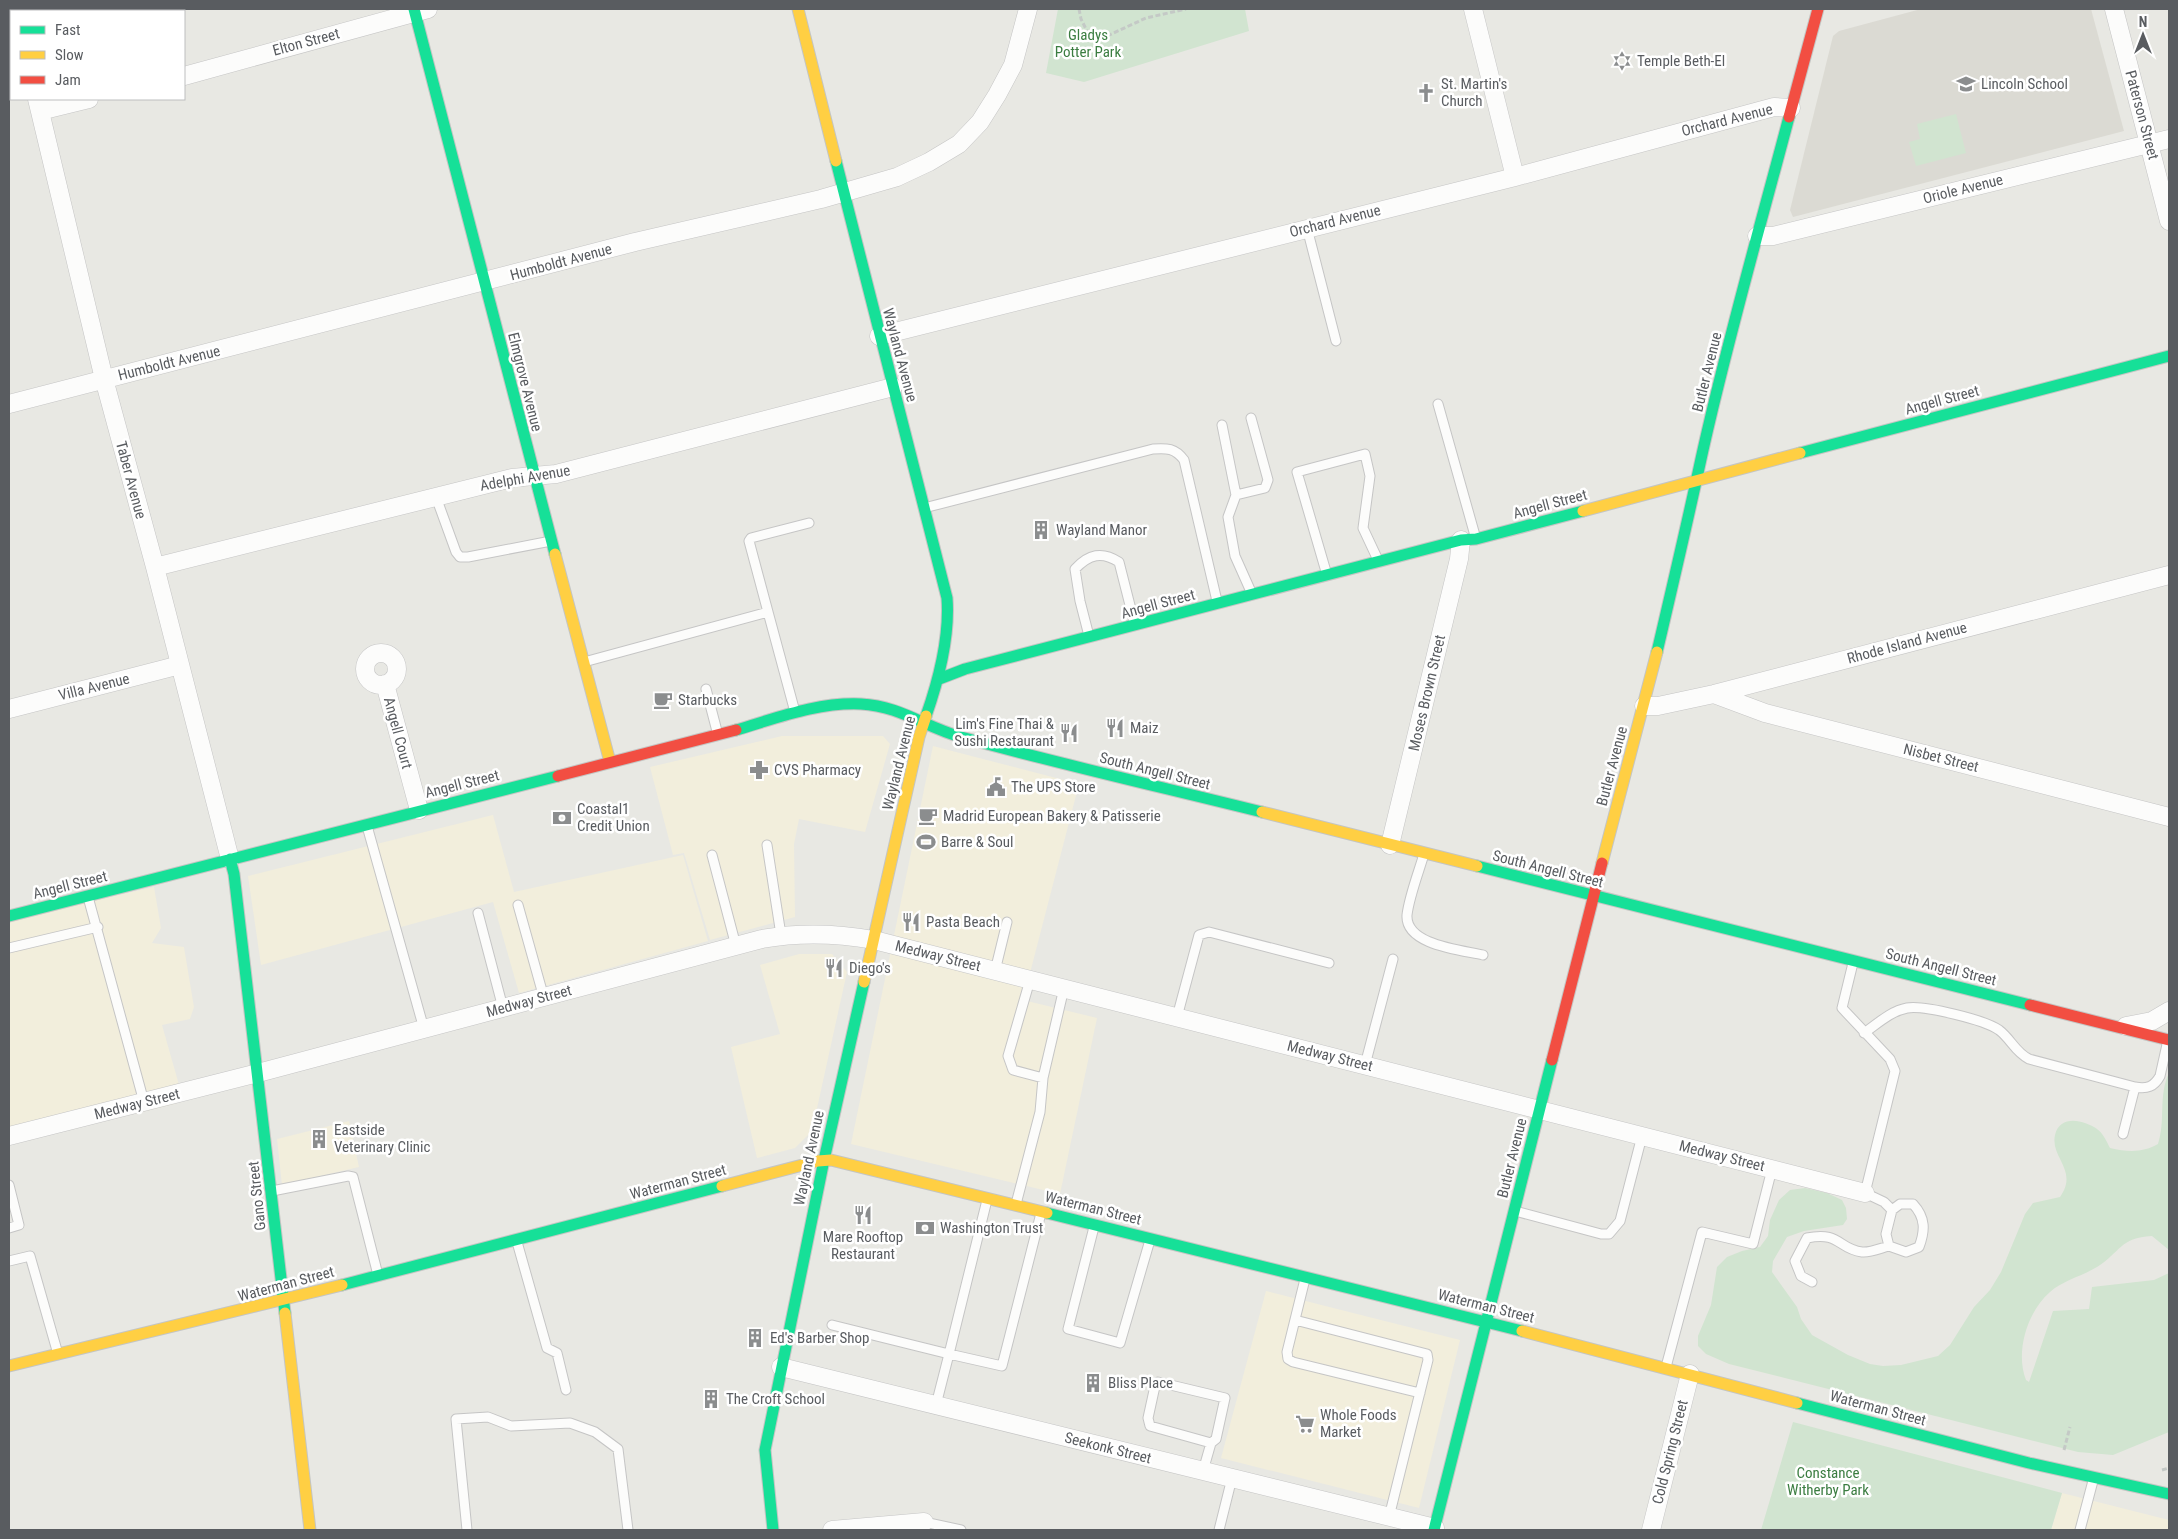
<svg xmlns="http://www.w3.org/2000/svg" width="2178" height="1539" font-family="'Roboto Condensed',sans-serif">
	<rect width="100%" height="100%" fill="#e8e8e3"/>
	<path fill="#f2eedc" d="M782,736H883L890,744L865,832L799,819L794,844L795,917L710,940L684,853L673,855L650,767Z
		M933,746L1079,784L1023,1000L1097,1018L1060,1194L851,1144Z
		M493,815L514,892L683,855L708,941L519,993L493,902L261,965L248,876Z
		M154,887L161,928L152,943L184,947L194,1007L190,1019L162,1025L183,1099L175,1104L9,1144V920Z
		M799,954H832L847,972L812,1131L795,1148L757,1158L731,1047L780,1034L760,965Z
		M349,1121L359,1167L282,1185L277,1139Z
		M1266,1291L1460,1340L1419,1508L1221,1458Z
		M2062,1493L2169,1520V1530H2051Z"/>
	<path fill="#dbdad3" d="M1921,9H2091L2124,131L1793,217L1790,210L1833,36L1839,31Z"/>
	<path fill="#d1e4d0" d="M1058,9H1245L1249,31L1084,82L1046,73Z
		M1956,114L1966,153L1916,166L1909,142L1920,139L1917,124Z
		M2169,1073V1250L2152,1236C2119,1238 2121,1252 2097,1267C2082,1276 2062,1281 2050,1292C2027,1312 2015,1352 2026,1380L2029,1382L2053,1311L2089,1309L2092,1287L2154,1280L2169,1273V1432L2113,1455L2078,1452L1729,1364L1706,1354L1698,1346V1336L1711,1305L1717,1267L1727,1257L1742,1251L1760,1247L1768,1236L1770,1220L1779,1200L1790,1190L1805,1188L1827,1193L1842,1200L1846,1208L1847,1219L1843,1225L1804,1231L1787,1237L1773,1261L1772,1272L1797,1307L1801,1319L1812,1335L1848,1355L1870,1364L1883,1366L1901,1365L1938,1356L1950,1345L1974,1307L1990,1290L2001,1272L2025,1214L2033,1203L2060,1197C2079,1170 2050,1158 2055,1135C2060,1114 2084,1120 2097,1129C2103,1133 2107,1142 2110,1148C2128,1152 2142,1153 2158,1144C2166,1120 2158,1096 2169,1073Z
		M1793,1422L2062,1493L2051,1530H1761Z"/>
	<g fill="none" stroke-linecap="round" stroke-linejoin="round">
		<g stroke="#c5c5c5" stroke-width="11">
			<path id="lane" d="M1307,228L1336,341
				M1438,404L1476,539
				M1222,425L1236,495L1228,517L1235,556L1252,594
				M1236,495L1265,488L1268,480L1251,418
				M436,497L456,552L460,557H468L551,541
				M924,508L1153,449C1167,448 1175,448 1184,460L1217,601
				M1327,575L1297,472L1365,454L1370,476L1363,528L1378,560
				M768,612L749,541L751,538L809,523
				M1089,636L1080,601L1075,569C1089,554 1102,551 1119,562L1135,625
				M584,662L768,612L795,712
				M706,689L718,735
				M367,826L424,1029
				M767,845L781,935
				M1424,854C1419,871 1409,897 1407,915C1405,945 1461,950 1483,955
				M712,855L736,946
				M88,897L144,1102
				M518,905L544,998
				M478,913L503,1008
				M9,948L98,927
				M1853,963L1842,1008L1890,1059L1895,1071L1865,1193L1884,1202L1892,1210
				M995,971L1007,922
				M1030,980L1008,1056L1013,1070L1043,1078
				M1177,1017L1199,935L1209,932L1329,963
				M1864,1033C1877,1024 1891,1011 1907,1008C1924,1005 1985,1020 1999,1030C2011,1039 2015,1052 2029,1059L2135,1087L2123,1134
				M1365,1065L1393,959
				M2135,1087C2147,1089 2154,1087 2160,1076L2168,1040
				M9,1185L19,1225L9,1228
				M272,1191L348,1176L353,1177L378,1275
				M1016,1204L1040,1112L1043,1078L1064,988
				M1900,1204H1913C1926,1218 1925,1231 1919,1247L1906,1252L1889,1246L1886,1234L1892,1210Z
				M1515,1211L1601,1234H1609L1620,1221L1642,1136
				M1094,1227L1068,1329L1120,1343L1150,1240
				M517,1242L547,1348L557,1353L566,1390
				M9,1261L30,1256L58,1354
				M1305,1279L1287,1352L1288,1359L1293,1362L1420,1393
				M1812,1282L1801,1276L1795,1261L1807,1238C1840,1231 1838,1249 1862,1252C1870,1253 1881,1248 1889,1246
				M1295,1320L1427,1354L1428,1360L1389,1517
				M832,1325L949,1354L987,1200
				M1666,1367L1702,1232L1753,1244L1772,1169
				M936,1405L949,1354L1002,1366L1041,1213
				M1203,1471L1211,1443L1216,1439L1225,1398L1158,1382L1155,1386L1148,1418L1150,1426L1211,1443
				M924,1522L961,1530
				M467,1530L456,1419L488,1417L511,1426L570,1423L595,1432L618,1449L628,1530
				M1219,1530L1232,1478
				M2080,1530L2094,1477"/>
		</g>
		<g stroke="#c5c5c5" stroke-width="19">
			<path id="street" d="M12,9L13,11
				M1473,9L1515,177
				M2114,9L2169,221
				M184,76L428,9
				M37,99L104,379L155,567L230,859
				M40,111L89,99
				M1757,236H1773L2169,139
				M879,336L1515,177L1774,107L1791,108
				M9,404L635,242L821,199L897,177L929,162L959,144L980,122L997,95L1013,65L1028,9
				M155,567L512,478L556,474L893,387
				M365 669a16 16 0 1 1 32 0a16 16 0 1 1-32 0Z
				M385,684L419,810
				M1714,694L1765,713L2169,817
				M1644,706H1658L1714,694L2169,575
				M9,709L180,665
				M1390,845L1459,559L1461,540
				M2126,1026L2152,1021L2169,1011
				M9,1136L258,1073L762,939C800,932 835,933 874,940L1865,1193
				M781,1367L1435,1528
				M832,1530L924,1522
				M1651,1530L1690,1374"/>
		</g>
		<g stroke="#c4c5c3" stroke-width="13">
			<path id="fast" d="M414,9L555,554
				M836,161L947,598C950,638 939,679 926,716
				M1800,453L2169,356
				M1657,652C1672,588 1687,524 1701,459C1726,345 1759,231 1789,117
				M939,679L965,669L1461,540L1476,539L1583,511
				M736,730C777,718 818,702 861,704C900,706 925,727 961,737C1060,764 1161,787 1262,812
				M230,859L234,874L285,1313
				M1477,866L2030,1005
				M9,916L558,776
				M1047,1213L1522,1331
				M342,1285L722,1186
				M1797,1403L2029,1463L2169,1494
				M773,1530L765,1450L824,1160L864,982
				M1434,1530L1552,1060"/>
		</g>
		<g stroke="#c4c5c3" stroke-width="13">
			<path id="slow" d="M798,9L836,161
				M1583,511L1800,453
				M555,554L610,762
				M1262,812L1477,866
				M1602,863L1657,652
				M864,982L919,737L926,716
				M722,1186L818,1161L831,1160L1047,1213
				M285,1313L310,1530
				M1522,1331L1797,1403
				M9,1366L342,1285"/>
		</g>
		<g stroke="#c4c5c3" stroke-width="13">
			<path id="jam" d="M1789,117L1818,9
				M558,776L736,730
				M2030,1005L2169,1040
				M1552,1060L1602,863"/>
		</g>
		<path stroke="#c4c9c6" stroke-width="3" stroke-dasharray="5 2.5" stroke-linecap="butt" d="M1079,9L1081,19L1087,31L1093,35L1107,36L1146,18L1186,9
			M2064,1450L2070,1427
			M2162,1470L2169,1468"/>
		<use href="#lane" stroke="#fcfcfb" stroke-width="9"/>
		<use href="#street" stroke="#fcfcfb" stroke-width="18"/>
		<use href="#fast" stroke="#16e098" stroke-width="11"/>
		<use href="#slow" stroke="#ffcf43" stroke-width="11"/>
		<use href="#jam" stroke="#f24e42" stroke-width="11"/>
	</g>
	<defs>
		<g id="synagogue-bare" transform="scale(1.5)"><path d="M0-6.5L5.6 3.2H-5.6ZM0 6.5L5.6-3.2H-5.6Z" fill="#8b8d8e" stroke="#fff" stroke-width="2.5" paint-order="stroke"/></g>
		<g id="school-bare" transform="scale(1.5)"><path d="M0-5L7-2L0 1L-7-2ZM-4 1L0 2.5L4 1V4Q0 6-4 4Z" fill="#8b8d8e" stroke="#fff" stroke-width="2.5" paint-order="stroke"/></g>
		<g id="church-bare" transform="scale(1.5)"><path d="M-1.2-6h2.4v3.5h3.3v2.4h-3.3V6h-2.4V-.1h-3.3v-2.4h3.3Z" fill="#8b8d8e" stroke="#fff" stroke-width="2.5" paint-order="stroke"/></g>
		<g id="building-bare" transform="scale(1.5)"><path d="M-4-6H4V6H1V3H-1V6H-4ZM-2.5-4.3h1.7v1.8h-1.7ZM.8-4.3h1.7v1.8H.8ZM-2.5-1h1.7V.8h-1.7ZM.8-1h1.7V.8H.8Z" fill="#8b8d8e" stroke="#fff" stroke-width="2.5" paint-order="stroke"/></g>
		<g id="cafe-bare" transform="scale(1.5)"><path d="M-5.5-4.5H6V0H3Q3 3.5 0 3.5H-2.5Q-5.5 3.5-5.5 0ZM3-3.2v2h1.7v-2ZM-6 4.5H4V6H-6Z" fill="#8b8d8e" stroke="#fff" stroke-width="2.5" paint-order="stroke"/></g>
		<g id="restaurant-bare" transform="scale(1.5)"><path d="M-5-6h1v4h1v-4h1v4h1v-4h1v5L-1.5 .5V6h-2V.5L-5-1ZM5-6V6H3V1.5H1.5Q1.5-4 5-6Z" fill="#8b8d8e" stroke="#fff" stroke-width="2.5" paint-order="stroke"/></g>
		<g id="pharmacy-bare" transform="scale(1.5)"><path d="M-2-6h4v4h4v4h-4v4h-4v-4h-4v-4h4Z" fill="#8b8d8e" stroke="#fff" stroke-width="2.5" paint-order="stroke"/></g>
		<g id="civic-bare" transform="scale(1.5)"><path d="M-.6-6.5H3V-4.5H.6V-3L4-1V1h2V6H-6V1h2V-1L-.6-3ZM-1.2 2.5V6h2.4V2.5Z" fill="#8b8d8e" stroke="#fff" stroke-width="2.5" paint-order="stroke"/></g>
		<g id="bank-bare" transform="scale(1.5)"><path d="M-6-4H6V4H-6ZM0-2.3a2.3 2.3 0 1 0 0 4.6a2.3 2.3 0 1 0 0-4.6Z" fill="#8b8d8e" stroke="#fff" stroke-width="2.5" paint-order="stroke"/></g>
		<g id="stadium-bare" transform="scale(1.5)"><path d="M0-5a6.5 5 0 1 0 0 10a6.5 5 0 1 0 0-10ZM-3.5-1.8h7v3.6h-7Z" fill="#8b8d8e" stroke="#fff" stroke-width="2.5" paint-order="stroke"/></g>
		<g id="supermarket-bare" transform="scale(1.5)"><path d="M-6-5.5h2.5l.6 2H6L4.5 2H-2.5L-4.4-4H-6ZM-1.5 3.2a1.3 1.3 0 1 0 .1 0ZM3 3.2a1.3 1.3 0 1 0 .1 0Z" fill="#8b8d8e" stroke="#fff" stroke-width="2.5" paint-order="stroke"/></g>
	</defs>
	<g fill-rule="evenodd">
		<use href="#synagogue-bare" x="1622" y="61"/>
		<use href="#school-bare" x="1966" y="84"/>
		<use href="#church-bare" x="1426" y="93"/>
		<use href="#building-bare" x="1041" y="530"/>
		<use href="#cafe-bare" x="663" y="700"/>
		<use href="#restaurant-bare" x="1115" y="728"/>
		<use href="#restaurant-bare" x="1069" y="733"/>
		<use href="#pharmacy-bare" x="759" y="770"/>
		<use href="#civic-bare" x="996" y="787"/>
		<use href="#cafe-bare" x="928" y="816"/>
		<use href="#bank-bare" x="562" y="818"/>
		<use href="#stadium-bare" x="926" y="842"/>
		<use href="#restaurant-bare" x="911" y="922"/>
		<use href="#restaurant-bare" x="834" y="968"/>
		<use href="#building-bare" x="319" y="1139"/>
		<use href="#restaurant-bare" x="863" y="1215"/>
		<use href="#bank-bare" x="925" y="1228"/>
		<use href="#building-bare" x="755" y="1338"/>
		<use href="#building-bare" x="1093" y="1383"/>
		<use href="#building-bare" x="711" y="1399"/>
		<use href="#supermarket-bare" x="1305" y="1424"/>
	</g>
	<g text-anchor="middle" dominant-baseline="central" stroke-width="5" stroke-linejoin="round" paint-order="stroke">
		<g font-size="15" fill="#3b7d41" stroke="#fff">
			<text x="1088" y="35">Gladys<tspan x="1088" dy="17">Potter Park</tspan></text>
			<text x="1828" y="1473">Constance<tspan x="1828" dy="17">Witherby Park</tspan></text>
		</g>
		<g font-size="15" fill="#595c60" stroke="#fff">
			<text transform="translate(306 42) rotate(-15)">Elton Street</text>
			<text transform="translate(2142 115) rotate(75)">Paterson Street</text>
			<text transform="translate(1727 120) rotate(-14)">Orchard Avenue</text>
			<text transform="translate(1963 189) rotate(-14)">Oriole Avenue</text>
			<text transform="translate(1335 221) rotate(-14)">Orchard Avenue</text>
			<text transform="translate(561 262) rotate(-15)">Humboldt Avenue</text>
			<text transform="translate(900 355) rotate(75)">Wayland Avenue</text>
			<text transform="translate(169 363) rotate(-14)">Humboldt Avenue</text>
			<text transform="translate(1707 372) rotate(-76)">Butler Avenue</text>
			<text transform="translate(525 382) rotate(76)">Elmgrove Avenue</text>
			<text transform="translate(1942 400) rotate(-15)">Angell Street</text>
			<text transform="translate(525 478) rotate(-10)">Adelphi Avenue</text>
			<text transform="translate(131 480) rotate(75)">Taber Avenue</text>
			<text transform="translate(1550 504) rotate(-15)">Angell Street</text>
			<text transform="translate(1158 604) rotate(-15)">Angell Street</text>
			<text transform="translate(1907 643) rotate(-15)">Rhode Island Avenue</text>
			<text transform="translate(94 687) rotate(-14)">Villa Avenue</text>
			<text transform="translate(1427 693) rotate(-77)">Moses Brown Street</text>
			<text transform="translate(398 733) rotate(75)">Angell Court</text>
			<text transform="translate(1941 758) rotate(14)">Nisbet Street</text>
			<text transform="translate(899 763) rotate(-76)">Wayland Avenue</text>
			<text transform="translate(1612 766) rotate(-75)">Butler Avenue</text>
			<text transform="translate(1155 771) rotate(14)">South Angell Street</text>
			<text transform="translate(462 784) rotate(-14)">Angell Street</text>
			<text transform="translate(1548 869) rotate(14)">South Angell Street</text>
			<text transform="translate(70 885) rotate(-14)">Angell Street</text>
			<text transform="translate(938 956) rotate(14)">Medway Street</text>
			<text transform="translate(1941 967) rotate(14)">South Angell Street</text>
			<text transform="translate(529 1001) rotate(-15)">Medway Street</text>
			<text transform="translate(1330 1056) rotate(14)">Medway Street</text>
			<text transform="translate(137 1104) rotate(-14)">Medway Street</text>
			<text transform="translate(1722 1156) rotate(14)">Medway Street</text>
			<text transform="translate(809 1158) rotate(-78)">Wayland Avenue</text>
			<text transform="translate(1512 1158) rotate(-76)">Butler Avenue</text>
			<text transform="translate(678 1182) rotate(-15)">Waterman Street</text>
			<text transform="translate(257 1196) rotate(-96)">Gano Street</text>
			<text transform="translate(1093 1208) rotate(14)">Waterman Street</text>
			<text transform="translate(286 1284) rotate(-15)">Waterman Street</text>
			<text transform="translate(1486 1306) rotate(14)">Waterman Street</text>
			<text transform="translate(1878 1408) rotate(15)">Waterman Street</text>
			<text transform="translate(1108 1448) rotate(14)">Seekonk Street</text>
			<text transform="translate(1670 1452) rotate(-76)">Cold Spring Street</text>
		</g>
		<g font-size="15" fill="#595c60" stroke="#fff" text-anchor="start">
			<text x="1637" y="61">Temple Beth-El</text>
			<text x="1441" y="84">St. Martin's<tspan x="1441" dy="17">Church</tspan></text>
			<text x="1981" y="84">Lincoln School</text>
			<text x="1056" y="530">Wayland Manor</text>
			<text x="678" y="700">Starbucks</text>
			<text x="1054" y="724" text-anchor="end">Lim's Fine Thai &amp;<tspan x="1054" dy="17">Sushi Restaurant</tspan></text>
			<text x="1130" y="728">Maiz</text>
			<text x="774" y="770">CVS Pharmacy</text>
			<text x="1011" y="787">The UPS Store</text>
			<text x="577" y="809">Coastal1<tspan x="577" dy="17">Credit Union</tspan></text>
			<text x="943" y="816">Madrid European Bakery &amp; Patisserie</text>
			<text x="941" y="842">Barre &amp; Soul</text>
			<text x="926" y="922">Pasta Beach</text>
			<text x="849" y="968">Diego's</text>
			<text x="334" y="1130">Eastside<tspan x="334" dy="17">Veterinary Clinic</tspan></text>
			<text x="940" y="1228">Washington Trust</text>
			<text x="863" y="1237" text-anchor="middle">Mare Rooftop<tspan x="863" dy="17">Restaurant</tspan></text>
			<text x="770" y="1338">Ed's Barber Shop</text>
			<text x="1108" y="1383">Bliss Place</text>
			<text x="726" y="1399">The Croft School</text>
			<text x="1320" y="1415">Whole Foods<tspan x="1320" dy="17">Market</tspan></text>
		</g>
	</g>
	<rect width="2178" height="1539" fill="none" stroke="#595c60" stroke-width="20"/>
	<rect x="10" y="10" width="175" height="90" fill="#ffffff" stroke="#bdbebf"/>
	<rect x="20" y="26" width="25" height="8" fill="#16e098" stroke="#bdbebf"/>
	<text x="55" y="35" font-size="15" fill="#595c60">Fast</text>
	<rect x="20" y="51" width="25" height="8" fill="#ffcf43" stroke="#bdbebf"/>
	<text x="55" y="60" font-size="15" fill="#595c60">Slow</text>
	<rect x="20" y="76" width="25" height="8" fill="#f24e42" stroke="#bdbebf"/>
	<text x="55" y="85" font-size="15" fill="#595c60">Jam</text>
	<g transform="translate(2143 35)" stroke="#ffffff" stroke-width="4" paint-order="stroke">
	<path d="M0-4L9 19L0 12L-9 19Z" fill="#595c60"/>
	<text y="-8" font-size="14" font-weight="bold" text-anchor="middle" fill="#595c60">N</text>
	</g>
</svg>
